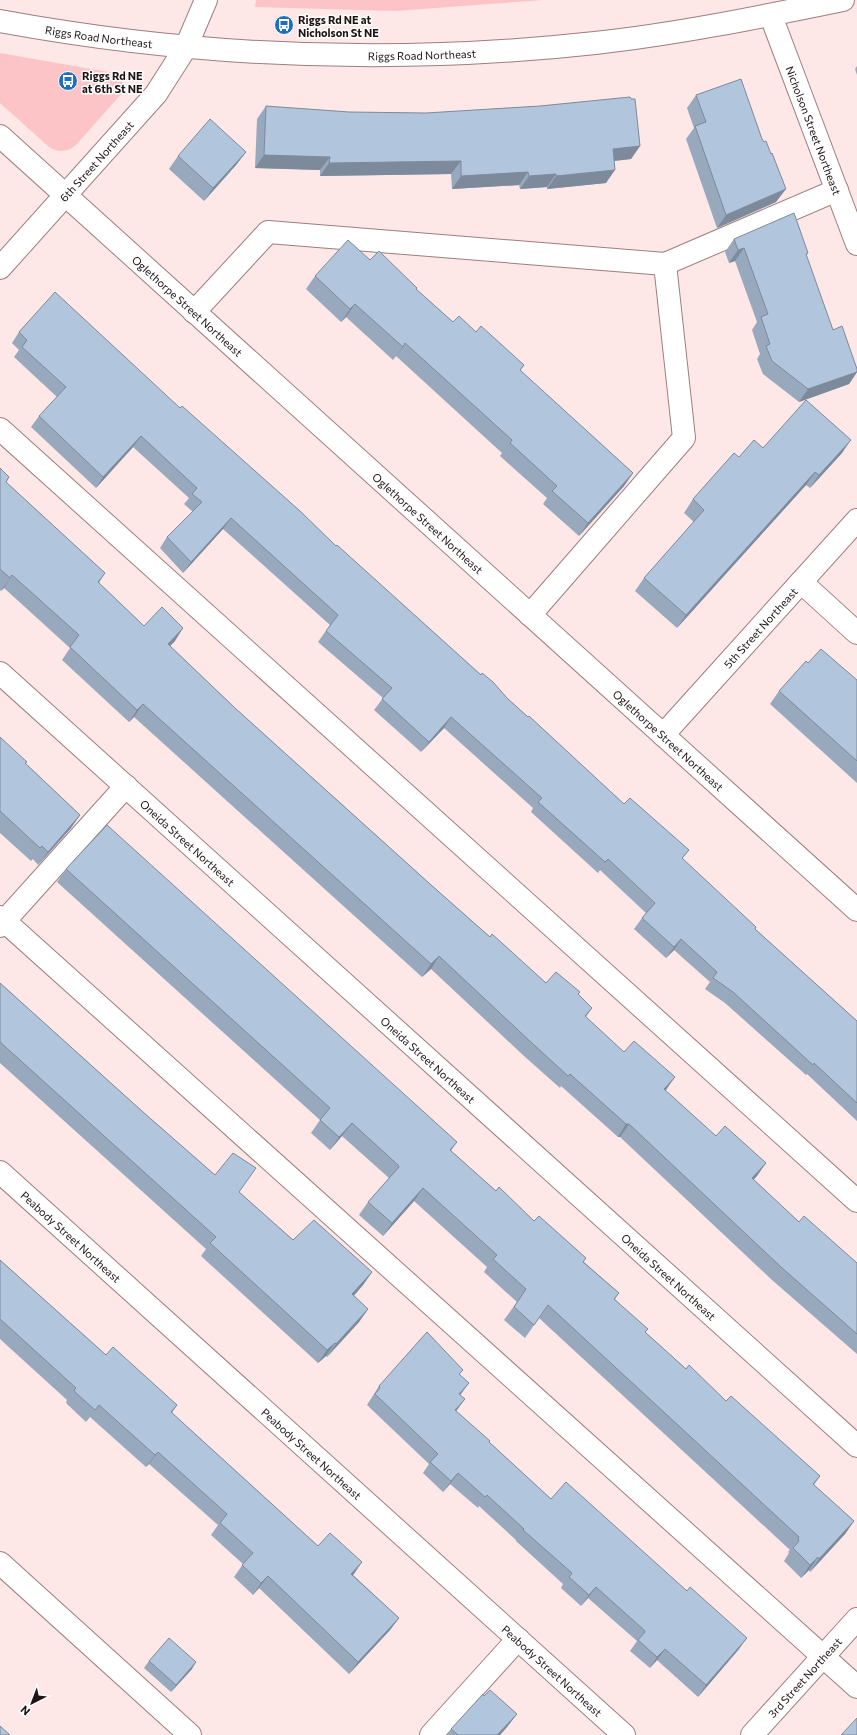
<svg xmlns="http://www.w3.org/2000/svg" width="857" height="1735" font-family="Commissioner,sans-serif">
	<rect width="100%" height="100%" fill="#fde7e7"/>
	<path fill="#fcc4c6" d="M256,0H543L395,11L255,7Z
		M0,53L114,73L122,81L123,92L76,145C68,152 58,153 49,147L0,103Z"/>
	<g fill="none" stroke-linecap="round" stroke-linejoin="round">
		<g stroke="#9e7e7f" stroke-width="24">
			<g id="minor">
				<path id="s1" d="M771,16L857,244"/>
				<path id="s2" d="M0,136L857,910"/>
				<path id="s3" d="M0,268L156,94L186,47L206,0"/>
				<path d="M194,312L268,232L665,264L837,190"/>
				<path d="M0,429L857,1201"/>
				<path d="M801,582L857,633"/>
				<path d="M530,615L684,438L665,264"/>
				<path id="s4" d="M0,673L857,1446"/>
				<path id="s5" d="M663,735L857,520"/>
				<path d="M0,917L857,1687"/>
				<path d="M0,926L126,786"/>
				<path id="s6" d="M0,1172L624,1735"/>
				<path d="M0,1563L190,1735"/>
				<path d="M431,1735L518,1639"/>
				<path id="s7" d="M752,1735L857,1619"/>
			</g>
		</g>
		<g stroke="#9e7e7f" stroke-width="24">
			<g id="major">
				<path id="s8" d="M0,21C196,57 396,65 595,43C678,34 760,17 843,0"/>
			</g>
		</g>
		<use href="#minor" stroke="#fff" stroke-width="22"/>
		<use href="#major" stroke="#fff" stroke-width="22"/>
	</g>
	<path fill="#98a9be" d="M857,66V75L855,69Z
		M696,95L776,202L717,228L686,139L694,128L687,108Z
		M266,106L640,146L631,159L614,161L606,183L547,189V187L520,189L519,185L452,189L451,174L320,176V170L255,168L257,119Z
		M246,152L236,165L204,201L169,169L178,156Z
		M734,239L808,253L806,256L833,330L857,369V372L849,384L799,402L763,374L757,359L760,354L752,330L757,322L735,261L729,263L725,252Z
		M370,260L416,289L453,322L476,332L524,365L520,371L633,473L624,486L579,536L543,504L547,498L500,456L502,453L396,356L393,360L346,317L341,322L306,289L315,276Z
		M19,332L180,408L507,698L624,804L689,850L682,859L755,929L857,1021V1121L807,1074L806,1075L725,1003L705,989L710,982L674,950L666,958L634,929L642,918L646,913L600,870L598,873L531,812L533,808L444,728L421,752L374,710L383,698L318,642L330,625L223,529L183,573L160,548L167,537L193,512L184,504L189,498L133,447L96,488L31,427L39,416L57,397L14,357L19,350L12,343Z
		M763,448L842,453L810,488L806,485L677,628L635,591L644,578L694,522L684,513L693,499L739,457Z
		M0,468L9,477L6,482L105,573L99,583L144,626L175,641L170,646L235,708L430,884L490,937L546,983L578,995L592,1008L586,1017L665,1091L716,1136L766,1163L753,1179L799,1222L857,1263V1354L772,1280L620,1137H618L561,1086L560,1088L524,1056L431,969L422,977L134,717L129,722L62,660L70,648L4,588L1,591L0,590Z
		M808,663L857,680V783L770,704L779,691Z
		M0,737L25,763L80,815L71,828L38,865L33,859L31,861L0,833Z
		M66,869L457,1142L451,1151L496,1191L534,1221L584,1262L619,1293L615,1299L645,1332L686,1369L820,1476L814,1485L854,1521L845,1534L810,1572L809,1570L801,1578L784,1561L789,1553L788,1552L790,1550L539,1318L525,1338L504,1320L517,1302L484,1272L487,1267L414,1201L383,1236L359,1215L368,1202L389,1178L342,1136L330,1150L311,1133L320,1120L57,882Z
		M0,983L143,1112L215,1175L239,1192L293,1240L372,1272L363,1285L354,1296L368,1309L359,1322L327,1357L326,1356L318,1363L201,1256L206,1249L0,1063Z
		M0,1260L106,1355L177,1405L172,1413L318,1546L353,1575L399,1618L390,1630L349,1674L259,1588L253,1595L234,1577L243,1564L211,1535L218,1525L149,1464L146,1467L90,1417L86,1422L67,1404L66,1402L67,1400L0,1339Z
		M463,1370L459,1375L460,1395L456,1411L489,1442L551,1499L739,1649L698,1697L657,1660L650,1668L630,1651L637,1641L588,1598L581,1606L561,1588L563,1584L516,1541V1540L479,1506L478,1508L450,1484L443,1492L423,1473L429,1464L367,1405L379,1386Z
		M149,1661L192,1669L171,1692L144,1668Z
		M484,1696L517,1714L507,1727L500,1735H447L451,1729Z"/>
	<path fill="#7c8a9b" d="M640,146L631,159L603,162L613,149Z
		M246,152L236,165L204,201L213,188Z
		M264,155L330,157L320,170L255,168Z
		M461,161L451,174L320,176L329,163Z
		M615,170L606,183L547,189L556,176Z
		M528,172L519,185L452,189L461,176Z
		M556,174L547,187L520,189L529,176Z
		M786,189L776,202L717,228L726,215Z
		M744,248L735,261L729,263L738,250Z
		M355,304L346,317L341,322L350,309Z
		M405,343L396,356L393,360L403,347Z
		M857,372L849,384L799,402L808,389Z
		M141,436L133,447L96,488L103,477Z
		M851,440L842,453L810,488L819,475Z
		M815,472L806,485L677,628L686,615Z
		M633,473L624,486L579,536L588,523Z
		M231,518L223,529L183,573L191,562Z
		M12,575L4,588L1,591L10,578Z
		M183,628L175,641L159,657L168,644Z
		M143,704L134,717L129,722L137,710Z
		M451,717L444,728L421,752L429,742Z
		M80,815L71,828L38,865L48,852Z
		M681,939L674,950L666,958L674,947Z
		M439,956L431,969L422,977L431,964Z
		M675,1077L666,1090L655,1102L664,1089Z
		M352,1123L342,1136L330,1150L339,1137Z
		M626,1124H629L620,1137H618Z
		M766,1163L757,1176L743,1191L752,1178Z
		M423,1188L414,1201L383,1236L392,1223Z
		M372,1272L363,1285L343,1307L352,1294Z
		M368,1309L359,1322L327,1357L336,1344Z
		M335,1343L326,1356L318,1363L327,1350Z
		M469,1383L461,1394L451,1405L459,1394Z
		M465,1399L457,1410L447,1421L455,1410Z
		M158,1452L149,1464L146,1467L155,1455Z
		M458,1473L450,1484L443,1492L451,1481Z
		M854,1521L845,1534L810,1572L819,1559Z
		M818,1557L809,1570L801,1578L810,1565Z
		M362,1562L354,1574L343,1586L351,1574Z
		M268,1576L259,1588L253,1595L261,1583Z
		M596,1587L588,1598L581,1606L589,1595Z
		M399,1618L390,1630L349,1674L358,1662Z
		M747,1638L739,1649L698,1697L706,1685Z
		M665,1649L657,1660L650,1668L657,1657Z
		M196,1662L192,1669L171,1692L176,1685Z
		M517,1714L507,1727L500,1735H497Z"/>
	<path fill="#b1c5dd" stroke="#7c8a9b" d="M741,79L762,139L764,142L766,141L771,154L772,153L786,189L726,215L695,126L706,122L696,95Z
		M630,97L631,99H635L640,146L613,149L615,170L556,176V174L529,176L528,172L461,176V161L329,163L330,157L264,155L266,106L349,112L426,113L540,106Z
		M210,119L246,152L213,188L178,156Z
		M794,213L808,253L806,254L833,330L842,326L857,369V372L808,389L772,361L766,346L770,344L761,317L768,314L744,248L738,250L734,239Z
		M348,240L370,260L379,251L417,288L416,289L453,322L459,316L476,332L481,326L524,365L520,370L633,473L588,523L552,491L557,486L510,443L512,440L405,343L403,347L355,304L350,309L315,276Z
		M55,292L180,408L182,406L300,511L336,546L337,545L481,675L482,673L493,682L507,698L528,717L529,716L624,804L630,798L689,850L682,858L756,927L755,929L857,1021V1103L814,1063L813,1065L733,992L713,978L717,972L681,939L674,947L642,918L655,903L608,859L605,862L538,802L542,798L451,717L429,742L382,699L392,688L326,631L338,615L231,518L191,562L167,537L202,502L192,494L197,488L141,436L103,477L39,416L66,387L22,347L27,340L19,332Z
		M806,400L851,440L819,475L815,472L686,615L644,578L704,510L693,499L734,453L739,457L754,440L763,448Z
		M0,468L9,477L6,482L105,573L98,582L144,626L162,607L183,628L168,644L235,708L430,884L490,937L492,934L546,983L556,972L580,992L578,994L592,1008L585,1016L624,1052L634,1041L675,1077L664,1089L716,1136L725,1126L766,1163L752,1178L799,1222L804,1216L857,1263V1334L781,1267L629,1124H626L570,1074L568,1076L533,1044L439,956L431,964L143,704L137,710L70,647L79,635L12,575L10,578L0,569Z
		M821,649L857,680V761L779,691L806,661L808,663Z
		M0,737L27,762L25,763L80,815L48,852L42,846L40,848L0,811Z
		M107,825L457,1142L450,1150L496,1191L499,1187L534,1221L539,1216L586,1258L583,1262L619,1293L614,1299L648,1329L645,1332L686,1369L689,1365L726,1401L731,1396L820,1476L813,1484L854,1521L819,1559L818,1557L810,1565L793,1548L799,1541L798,1539L799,1537L548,1305L534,1325L514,1307L526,1289L493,1259L497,1255L423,1188L392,1223L368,1202L399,1167L398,1165L352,1123L339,1137L320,1120L330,1108L66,869Z
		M0,983L143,1112L215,1175L233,1153L256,1168L239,1192L293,1240L314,1220L372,1272L352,1294L368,1309L336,1344L335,1343L327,1350L210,1243L216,1237L0,1042Z
		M0,1260L106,1355L113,1347L177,1405L171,1412L318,1546L330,1533L362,1562L351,1574L399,1618L358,1662L268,1576L261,1583L242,1565L253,1553L220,1523L227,1514L158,1452L155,1455L99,1405L95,1410L75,1392L74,1390L76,1388L0,1319Z
		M427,1332L463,1370L459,1374L469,1383L459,1394L465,1399L455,1410L490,1441L489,1442L551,1499L566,1482L687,1591L690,1587L747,1638L706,1685L665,1649L657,1657L638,1640L645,1632L644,1630L596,1587L589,1595L569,1577L572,1573L523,1530L524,1529L487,1495L485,1497L458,1473L451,1481L430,1462L438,1454L375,1394L380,1388L379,1386Z
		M169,1638L196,1662L176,1685L149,1661Z
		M490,1690L517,1714L497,1735H458L451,1729L483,1694L484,1696Z
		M857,1718V1735H841Z
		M0,1726L10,1735H0Z"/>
	<defs>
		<g id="bus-disc" transform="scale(1)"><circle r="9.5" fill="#1e70be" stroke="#fff"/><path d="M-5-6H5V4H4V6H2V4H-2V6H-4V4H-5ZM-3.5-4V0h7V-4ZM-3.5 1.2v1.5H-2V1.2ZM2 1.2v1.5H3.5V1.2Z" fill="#fff"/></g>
	</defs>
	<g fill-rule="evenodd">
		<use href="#bus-disc" x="284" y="25"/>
		<use href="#bus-disc" x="68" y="81"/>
	</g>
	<g text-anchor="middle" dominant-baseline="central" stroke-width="3" stroke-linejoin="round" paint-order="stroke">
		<g font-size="11" font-weight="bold" fill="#1f1314" stroke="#fff" text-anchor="start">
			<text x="298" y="19">Riggs Rd NE at<tspan x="298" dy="13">Nicholson St NE</tspan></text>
			<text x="82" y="75">Riggs Rd NE<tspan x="82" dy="13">at 6th St NE</tspan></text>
		</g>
		<g font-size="11" fill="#1f1314" stroke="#fff">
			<text stroke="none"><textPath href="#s8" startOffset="100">Riggs Road Northeast</textPath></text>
			<text stroke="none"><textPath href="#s8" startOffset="424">Riggs Road Northeast</textPath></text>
			<text stroke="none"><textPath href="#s1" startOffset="122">Nicholson Street Northeast</textPath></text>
			<text stroke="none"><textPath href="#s3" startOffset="144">6th Street Northeast</textPath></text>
			<text stroke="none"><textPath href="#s2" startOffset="253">Oglethorpe Street Northeast</textPath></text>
			<text stroke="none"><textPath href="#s2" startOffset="577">Oglethorpe Street Northeast</textPath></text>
			<text stroke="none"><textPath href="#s5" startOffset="145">5th Street Northeast</textPath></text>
			<text stroke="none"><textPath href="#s2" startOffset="901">Oglethorpe Street Northeast</textPath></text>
			<text stroke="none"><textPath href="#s4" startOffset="253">Oneida Street Northeast</textPath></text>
			<text stroke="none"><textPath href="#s4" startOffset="577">Oneida Street Northeast</textPath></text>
			<text stroke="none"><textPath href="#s6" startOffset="96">Peabody Street Northeast</textPath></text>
			<text stroke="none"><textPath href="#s4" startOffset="901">Oneida Street Northeast</textPath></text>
			<text stroke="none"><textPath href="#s6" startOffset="420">Peabody Street Northeast</textPath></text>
			<text stroke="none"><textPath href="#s6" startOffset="744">Peabody Street Northeast</textPath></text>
			<text stroke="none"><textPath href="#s7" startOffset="78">3rd Street Northeast</textPath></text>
		</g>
	</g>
	<g transform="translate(32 1703) rotate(222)" stroke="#ffffff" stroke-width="3" paint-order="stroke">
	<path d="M0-3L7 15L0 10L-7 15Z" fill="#1f1314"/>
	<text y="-6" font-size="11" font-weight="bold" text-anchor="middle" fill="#1f1314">N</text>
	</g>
</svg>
